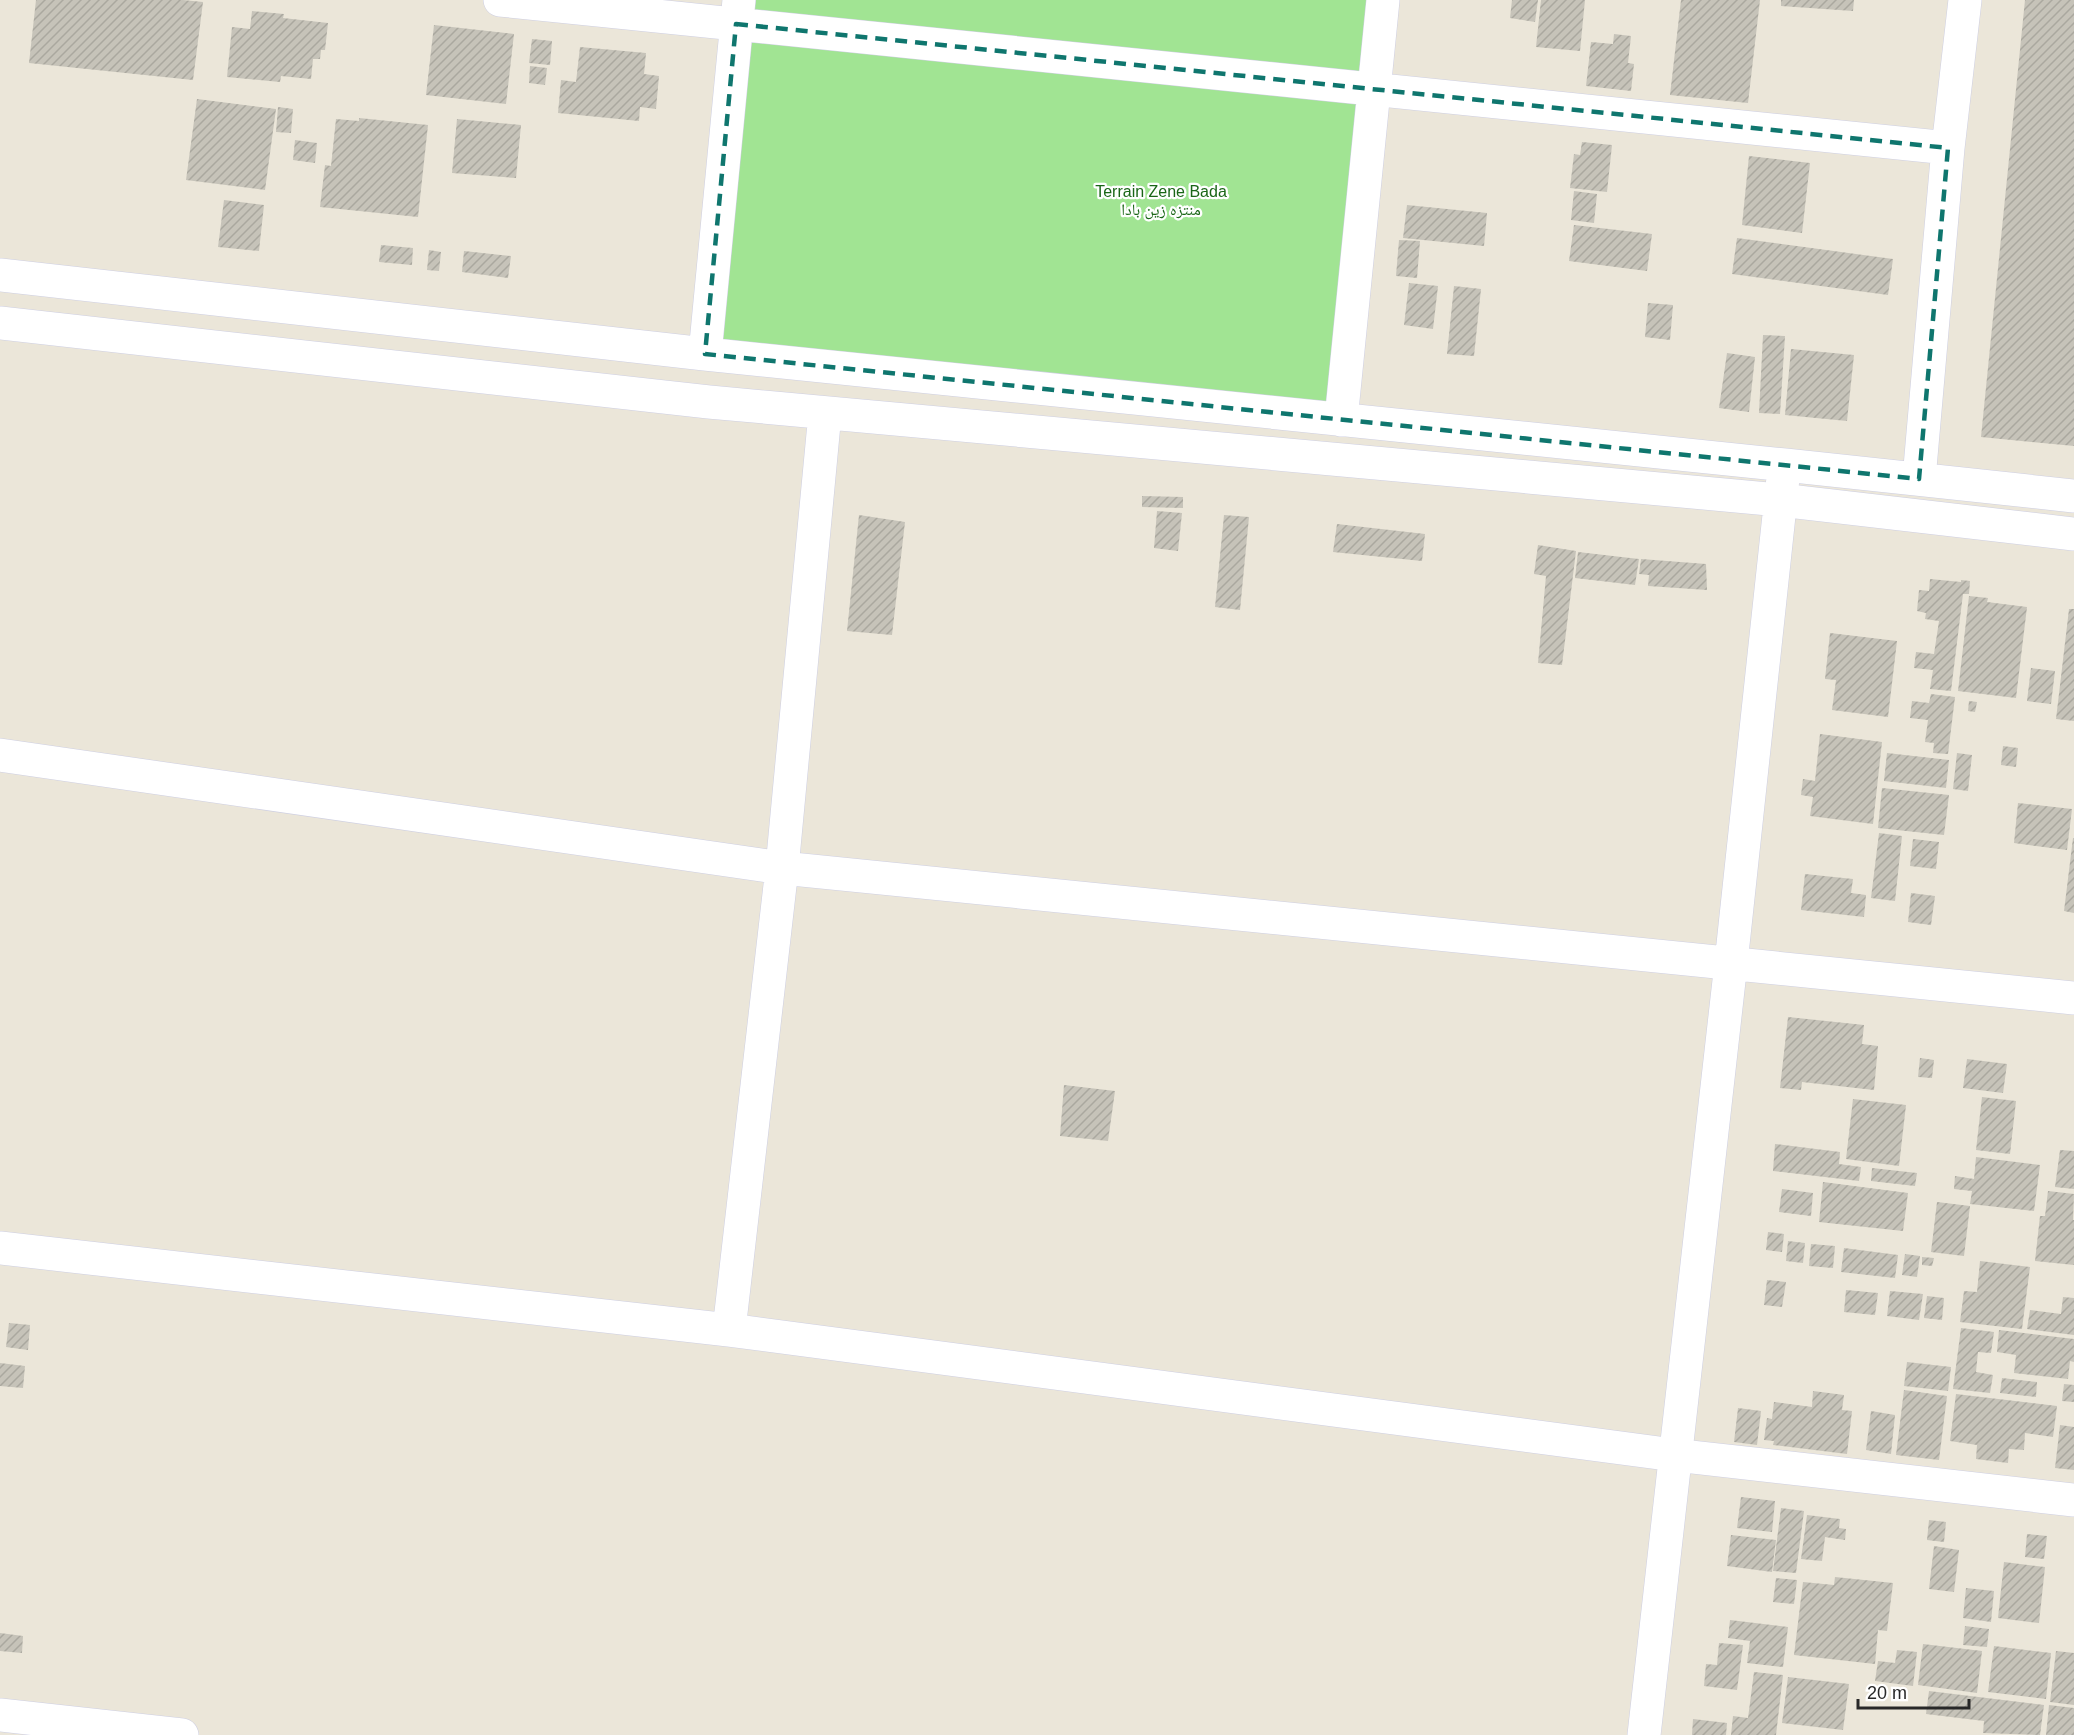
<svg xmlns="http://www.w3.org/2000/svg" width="2074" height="1735" font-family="Helvetica,'Noto Naskh Arabic',sans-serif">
	<defs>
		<pattern id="building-hatch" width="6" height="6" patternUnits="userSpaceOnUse" patternTransform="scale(1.5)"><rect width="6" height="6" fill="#c6c3b9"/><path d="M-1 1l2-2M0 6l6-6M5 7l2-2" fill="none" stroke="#aaa89f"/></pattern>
	</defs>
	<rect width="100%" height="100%" fill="#ebe6d9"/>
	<path fill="#a1e493" d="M743,0H1383L1341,420L705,354Z"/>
	<path fill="url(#building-hatch)" d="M36,0H183L203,2L193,80L29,63Z
		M1512,0H1538L1535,22L1510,18Z
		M1541,0H1585L1580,51L1536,47Z
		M1681,0H1760L1748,103L1670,95Z
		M1781,0H1854L1853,11L1781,6Z
		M2025,0H2074V446L1981,437Z
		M252,11L284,14L283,18L328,23L325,50H321L320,59H313L311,79L281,76L280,82L227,77L232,27L250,29Z
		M434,25L514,34L506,104L426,95Z
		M1614,34L1631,36L1628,63L1634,64L1631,91L1586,86L1591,42L1613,44Z
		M532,39L552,41L550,65L529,63Z
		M580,47L646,53L644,74L659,76L656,109L640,107L639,121L558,113L561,80L576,82Z
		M530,66L547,68L545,85L529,83Z
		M197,99L276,109L265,190L186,180Z
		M278,107L293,109L291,133L276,132Z
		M359,118L428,125L418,217L320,207L325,165L331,166L336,119L359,121Z
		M457,119L521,125L516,178L452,173Z
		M295,140L317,143L315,163L293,160Z
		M1582,142L1612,145L1607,192L1570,188L1574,154L1580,155Z
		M1749,156L1810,163L1802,233L1742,225Z
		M1574,191L1597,194L1594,223L1571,220Z
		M224,200L264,205L259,251L218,247Z
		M1407,205L1487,213L1484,246L1403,238Z
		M1574,225L1652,234L1647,271L1569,261Z
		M1737,238L1893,259L1888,295L1732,274Z
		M1399,240L1420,241L1417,278L1396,276Z
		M381,245L413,248L412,265L379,262Z
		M429,250L441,252L439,271L427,270Z
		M464,251L511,256L508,278L462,272Z
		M1409,283L1438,286L1433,329L1404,325Z
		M1454,286L1481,289L1474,356L1447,354Z
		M1648,303L1673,305L1670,340L1645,337Z
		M1763,335L1785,336L1780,414L1759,413Z
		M1791,349L1854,355L1847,421L1785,415Z
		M1727,353L1755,357L1749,412L1719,408Z
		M1142,496L1183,497V508L1142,507Z
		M1157,511L1182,513L1178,551L1154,548Z
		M859,515L905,522L892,635L847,631Z
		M1224,515L1249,517L1240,610L1215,607Z
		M1337,524L1425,534L1422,561L1333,552Z
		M1538,545L1576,551L1562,665L1538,663L1546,576L1534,574Z
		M1578,552L1639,559L1635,585L1575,578Z
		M1641,559L1706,564L1707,590L1648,586L1649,575L1639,574Z
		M1930,579L1961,582V580L1970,581L1969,594H1963L1951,691L1930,689L1933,670L1914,668L1916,652L1934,654L1939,621L1925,619L1926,613L1917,611L1919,590L1929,591Z
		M1969,596L1988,598L1987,602L2027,607L2016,698L1958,691Z
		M2069,609H2074V721L2056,719Z
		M1830,633L1897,641L1888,717L1832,710L1836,680L1825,679Z
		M2031,668L2055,671L2051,704L2027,701Z
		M1931,694L1955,697L1948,754L1933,753L1934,743L1925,742L1928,720L1910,718L1912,701L1929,703Z
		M1969,701L1977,702L1975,712L1968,711Z
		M1820,734L1882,742L1873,824L1810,816L1813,797L1801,795L1803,779L1815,781Z
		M2003,746L2018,748L2016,767L2001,765Z
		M1887,753L1949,760L1946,788L1884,781Z
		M1957,753L1972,755L1968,791L1953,789Z
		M1882,788L1949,795L1944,835L1878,828Z
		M2018,803L2072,809L2067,850L2014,843Z
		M1879,833L1902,836L1895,901L1871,898Z
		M2073,838H2074V913L2064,911Z
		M1913,839L1939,842L1936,869L1910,866Z
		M1805,874L1853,879L1851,893L1866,895L1864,917L1801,910Z
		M1911,893L1935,896L1931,925L1908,922Z
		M1788,1017L1864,1025L1862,1044L1878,1046L1874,1090L1802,1082L1801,1090L1780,1088Z
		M1920,1058L1934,1060L1932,1078L1918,1077Z
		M1967,1059L2007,1064L2003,1093L1963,1088Z
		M1064,1085L1115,1091L1108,1141L1060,1136Z
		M1982,1097L2016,1101L2010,1154L1976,1150Z
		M1853,1099L1906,1105L1899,1166L1846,1159Z
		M1775,1144L1840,1152L1839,1164L1861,1167L1859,1181L1773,1171Z
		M2060,1150L2074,1151V1189L2055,1187Z
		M1976,1157L2040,1165L2034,1211L1970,1204L1972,1191L1954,1189L1955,1176L1974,1179Z
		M1872,1168L1917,1173L1915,1186L1871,1181Z
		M1823,1182L1908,1193L1903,1231L1819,1222Z
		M1782,1189L1813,1193L1811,1216L1779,1212Z
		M2048,1191L2074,1194L2073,1220H2074V1265L2035,1261L2040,1216H2045Z
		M1937,1202L1970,1206L1964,1256L1931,1252Z
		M1768,1232L1784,1234L1782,1252L1766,1250Z
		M1788,1241L1805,1243L1803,1263L1786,1261Z
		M1811,1244L1835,1246L1833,1268L1809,1266Z
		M1844,1248L1898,1255L1895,1278L1841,1272Z
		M1905,1254L1920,1256L1917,1277L1902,1275Z
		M1922,1257L1934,1258L1932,1266L1922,1265Z
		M1980,1261L2030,1267L2022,1329L1960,1322L1964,1291L1977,1292Z
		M1767,1280L1786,1282L1782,1307L1764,1305Z
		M1846,1290L1878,1293L1875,1315L1844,1312Z
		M1890,1291L1923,1294L1919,1320L1887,1316Z
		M1927,1296L1944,1298L1942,1320L1924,1318Z
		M2063,1297L2074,1298V1335L2027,1329L2030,1310L2061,1314Z
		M9,1323L30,1325L28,1350L6,1347Z
		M1961,1328L1994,1332L1991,1353L1978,1352L1976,1372L1993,1375L1990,1393L1953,1389Z
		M1999,1330L2074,1339V1362L2070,1361L2068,1379L2014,1373L2016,1355L1997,1352Z
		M1907,1362L1951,1367L1948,1391L1904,1386Z
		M0,1363L25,1366L23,1388L0,1386Z
		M2002,1378L2037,1382L2036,1397L2000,1393Z
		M2064,1384L2074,1385V1402L2062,1401Z
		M1904,1390L1947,1396L1939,1460L1896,1455Z
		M1813,1391L1844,1395L1842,1410L1852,1411L1847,1454L1773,1445L1774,1441L1764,1440L1767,1418L1772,1419L1774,1402L1812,1407Z
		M1956,1394L2057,1406L2053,1437L2025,1433L2024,1450L2009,1449L2008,1463L1976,1459L1977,1445L1950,1441Z
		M1738,1408L1761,1411L1757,1445L1734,1442Z
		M1871,1411L1895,1415L1891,1454L1866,1450Z
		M2060,1425L2074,1427V1470L2055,1468Z
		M1741,1497L1775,1501L1772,1532L1737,1528Z
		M1781,1508L1804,1511L1796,1573L1773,1571Z
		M1807,1515L1840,1519L1839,1528L1846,1529L1845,1540L1825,1537L1822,1561L1801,1559Z
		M1929,1520L1946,1522L1944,1542L1927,1540Z
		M2027,1534L2047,1536L2044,1559L2025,1557Z
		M1731,1535L1776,1540L1772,1572L1727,1566Z
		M1934,1546L1959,1550L1954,1592L1929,1589Z
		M2004,1562L2045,1567L2039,1623L1998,1618Z
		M1835,1577L1893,1583L1887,1631L1878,1630L1875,1664L1794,1655L1803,1582L1834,1585Z
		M1776,1578L1797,1580L1794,1604L1773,1602Z
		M1966,1588L1994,1591L1991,1622L1963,1618Z
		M1730,1620L1788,1627L1783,1667L1747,1663L1750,1641L1728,1638Z
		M1965,1626L1989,1629L1987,1647L1963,1645Z
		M0,1633L23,1636L22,1653L0,1651Z
		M1719,1643L1743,1645L1737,1690L1704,1686L1706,1664L1717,1665Z
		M1923,1644L1982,1651L1977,1693L1918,1685Z
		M1994,1646L2051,1653L2046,1699L1988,1692Z
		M1897,1650L1917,1652L1913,1686L1875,1681L1878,1661L1895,1663Z
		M2056,1651L2074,1653V1705L2050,1702Z
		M1754,1672L1783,1675L1776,1735H1731L1733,1716L1748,1718Z
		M1788,1677L1849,1684L1843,1730L1782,1723Z
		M1929,1691L2044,1705L2040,1735L1983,1733L1984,1721L1926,1714Z
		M2049,1705L2074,1708V1735H2046Z
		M1693,1719L1727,1723L1726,1735H1692Z"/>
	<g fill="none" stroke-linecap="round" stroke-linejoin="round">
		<g stroke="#cecfe2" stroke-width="34">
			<path id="minor" d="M500,0L1948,148
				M0,275L705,354L1785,465L2074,496
				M0,323L709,402L1780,500L2074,534
				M705,354L739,0
				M1341,420L1383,0
				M1919,479L1948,148L1965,0
				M0,755L782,868L2074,998
				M0,1248L729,1330L1674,1455L2074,1500
				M729,1330L782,868L825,413
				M0,1715L182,1735
				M1644,1735L1731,963L1783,478"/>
		</g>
		<use href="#minor" stroke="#fff" stroke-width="33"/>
	</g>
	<path fill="none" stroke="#0f766e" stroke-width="4.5" stroke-dasharray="12 8" stroke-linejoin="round" d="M736,24L1948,148L1919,479L705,354Z"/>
	<g text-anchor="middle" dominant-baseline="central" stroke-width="4.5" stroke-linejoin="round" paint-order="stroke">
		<g font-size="16" fill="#1a6617" stroke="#fff">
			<text x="1161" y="191">Terrain Zene Bada<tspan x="1161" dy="18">منتزه زين بادا</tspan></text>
		</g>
	</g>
	<path d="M1858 1699v9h111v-9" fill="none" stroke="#282828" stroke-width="3"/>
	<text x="1867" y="1699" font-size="18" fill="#282828" stroke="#ffffff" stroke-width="4.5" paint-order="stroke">20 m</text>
</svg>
